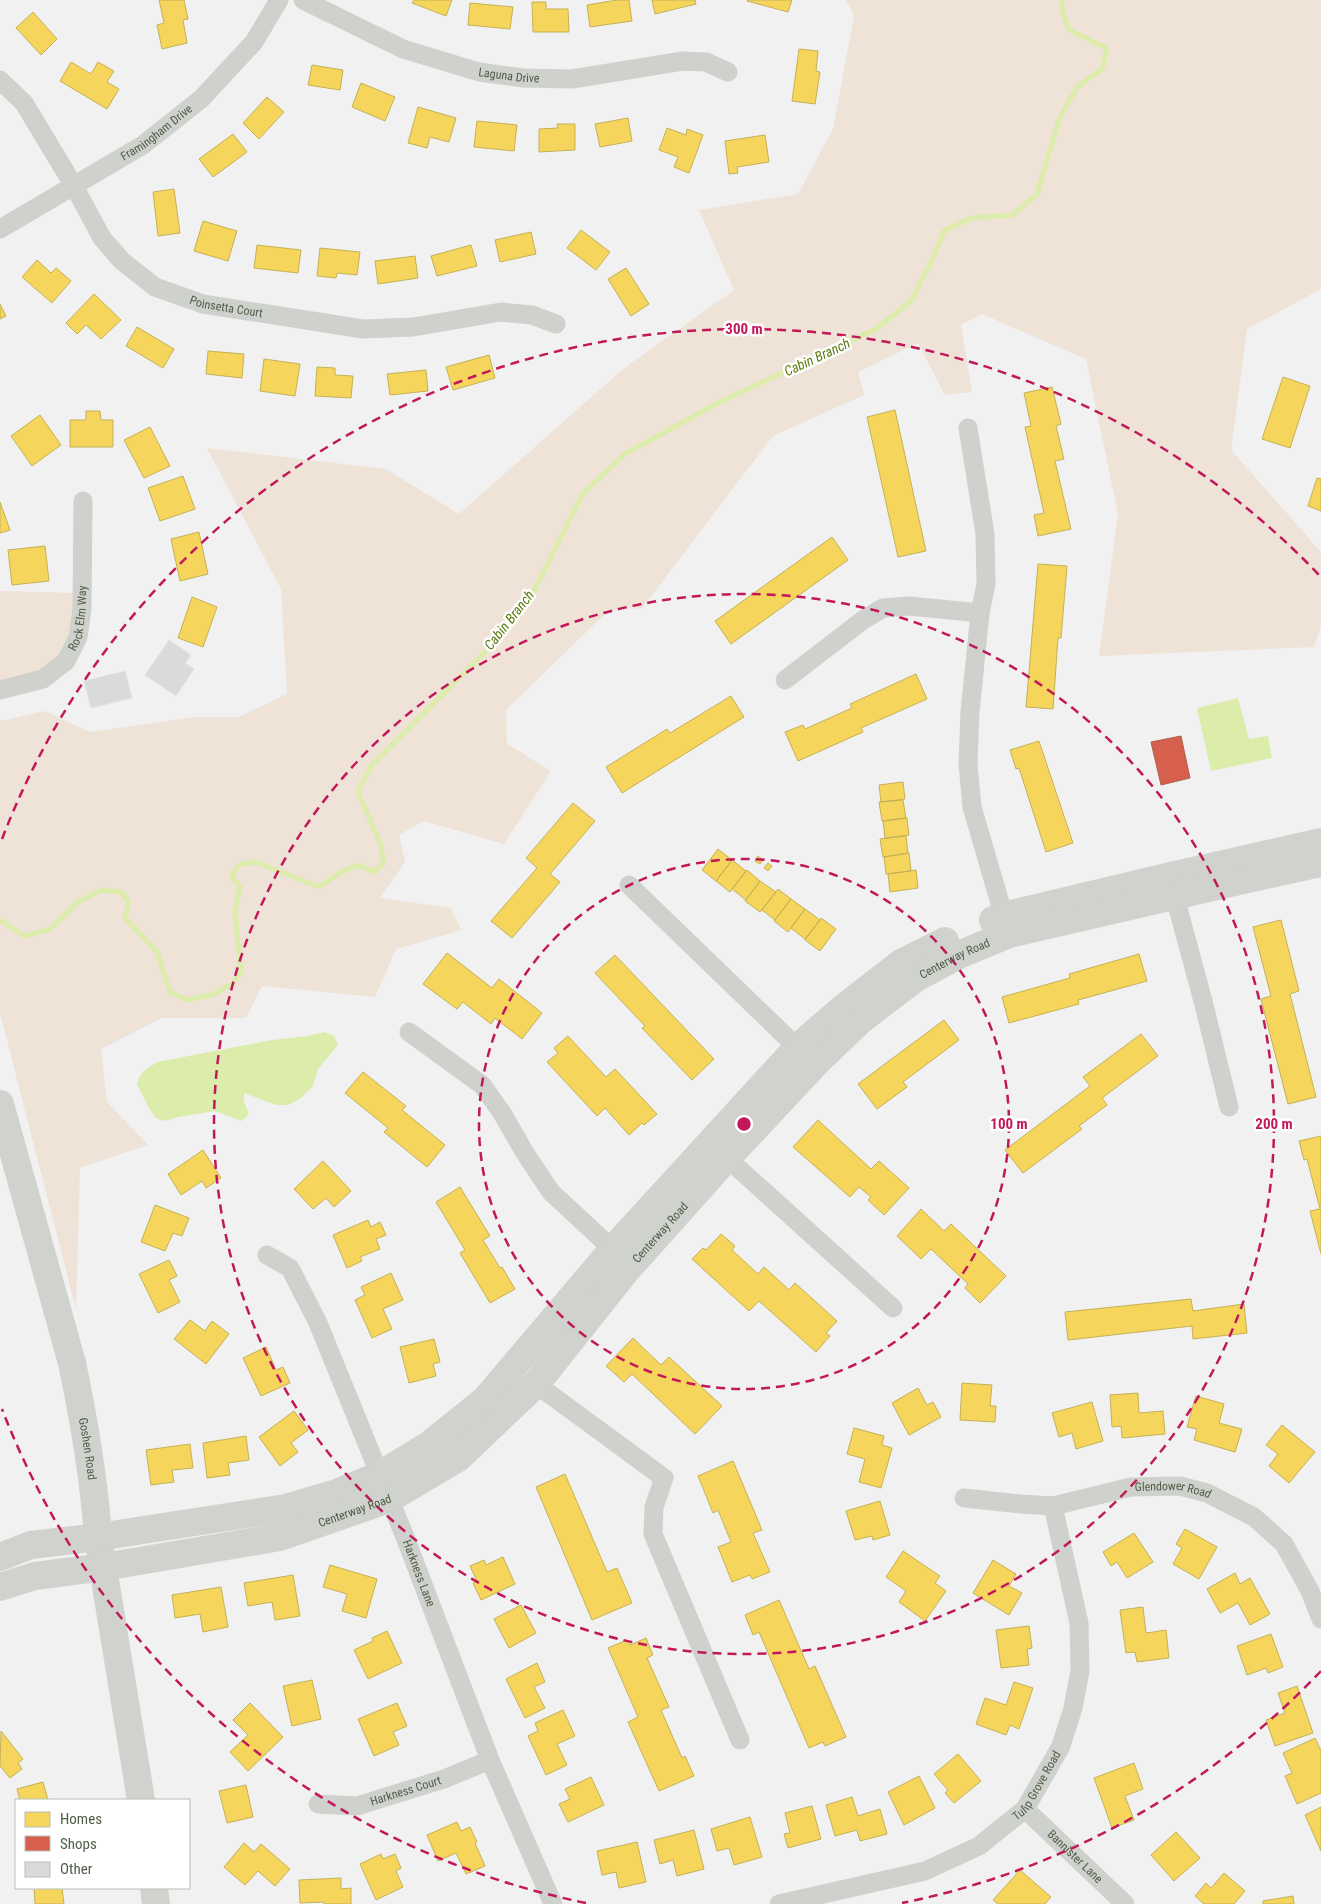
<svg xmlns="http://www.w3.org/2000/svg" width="1321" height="1904" font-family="'Roboto Condensed',sans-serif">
	<rect width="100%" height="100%" fill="#f1f1f1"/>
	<path fill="#efe2d6" d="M846,0H1321V289L1247,329L1231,450L1321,552V625L1314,647L1099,656L1118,514L1086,359L982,314L961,325L972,392L945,395L918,343L858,372L864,395L773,436L642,608L608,611L506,710L507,744L551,771L504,844L424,821L399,835L405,862L380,898L451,908L461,930L396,949L375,997L262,986L246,1018H162L101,1049L107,1102L148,1145L80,1168L76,1309L0,1013V721L45,711L90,732L195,717H239L287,694L281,589L207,448L386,469L459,514L623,369L734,290L699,210L798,194L833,129L854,16Z
		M0,591L75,593L72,630L59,655L45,668L5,683L0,680Z"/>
	<path fill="#dbecab" d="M1238,698L1249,739L1268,736L1272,758L1211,771L1197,708Z
		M325,1032L334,1036L338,1045L318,1069L313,1086L300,1099L287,1105H276L244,1093V1102L249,1114L242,1121L215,1111L179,1117L165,1121L156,1118L149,1108L137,1084C140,1072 147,1068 158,1062L272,1040L308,1036Z"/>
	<path fill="#f6d55c" stroke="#c4b156" d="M159,0H184L188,19L183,20L187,43L162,49L157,25L164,23Z
		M414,0H452L446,16L412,3Z
		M617,0H629L632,21L590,27L587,5Z
		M652,0H695L696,4L655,14Z
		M748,0H792L788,12L747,1Z
		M532,2H546V9H568L569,32H533Z
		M470,3L513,7L510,29L468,25Z
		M33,12L57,39L41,55L16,28Z
		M799,49L818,51L816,71L820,72L815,104L792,101Z
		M71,62L91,74L98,62L114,71L107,82L119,89L107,109L60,81Z
		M312,65L343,70L340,90L308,85Z
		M361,83L395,97L385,121L352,107Z
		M267,97L284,112L259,139L243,123Z
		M418,107L456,118L449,142L430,137L427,148L408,143Z
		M628,118L632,141L600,147L595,124Z
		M477,121L517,125L514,151L474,147Z
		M557,124H575V150L539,152V129L558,128Z
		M667,128L686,135L687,129L703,135L689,173L674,167L678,157L659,150Z
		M233,134L247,152L213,177L199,159Z
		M765,135L769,162L737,167L738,173L729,174L725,141Z
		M174,189L180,233L158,236L153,192Z
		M203,221L237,231L228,261L194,251Z
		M581,230L610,252L596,270L567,248Z
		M531,232L536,254L500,262L495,240Z
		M257,245L301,250L298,273L254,268Z
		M471,245L477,266L437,276L431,256Z
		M320,248L360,252L357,275L337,273L336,278L317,276Z
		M415,256L418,278L378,284L375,261Z
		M37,260L51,273L56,268L71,281L52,303L22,277Z
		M626,268L649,304L631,316L608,279Z
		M94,294L121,320L101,339L86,325L77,334L66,323Z
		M0,304L6,316L0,319Z
		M137,327L174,349L163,368L126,346Z
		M208,351L244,354L242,378L206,374Z
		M489,355L495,378L453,390L446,367Z
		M264,359L300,364L295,396L260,391Z
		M317,367L335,368V375L353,376L351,398L315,396Z
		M426,370L428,391L390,395L387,374Z
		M1283,377L1310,386L1290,448L1262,439Z
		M1052,387L1061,424L1056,426L1064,459L1055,461L1071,529L1038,536L1034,515L1044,513L1025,427L1031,426L1024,393Z
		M895,410L926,551L898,557L867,417Z
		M86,411H100L101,420H113V447H70V420H86Z
		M40,415L61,445L32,466L11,436Z
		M150,427L170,466L144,478L124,440Z
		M183,476L195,509L160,521L148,488Z
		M1317,478L1321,479V511L1308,506Z
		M0,502L10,530L0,533Z
		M199,532L208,574L180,581L171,539Z
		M832,537L848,560L731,644L715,621Z
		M45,546L49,581L12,585L8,550Z
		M1038,564L1067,566L1061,638H1058L1053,709L1026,707Z
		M192,597L217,607L203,647L178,638Z
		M916,674L927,699L861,728L863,732L798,761L785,732L803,725L805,729L852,708L850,704Z
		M731,696L744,717L622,793L606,767L667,729L670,733Z
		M1039,741L1073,843L1046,852L1019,768L1016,769L1010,750Z
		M903,782L905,799L881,802L879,785Z
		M903,800L906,818L882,821L879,802Z
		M573,803L595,821L550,874L560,882L512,938L491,921L537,868L526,858Z
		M907,818L909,835L885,838L883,821Z
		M906,836L908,853L883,857L880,839Z
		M718,849L732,860L716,881L702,870Z
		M909,853L911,871L886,874L884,857Z
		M758,856L763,860L760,864L755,861Z
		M732,860L746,871L730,892L716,881Z
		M768,863L772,866L768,871L764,868Z
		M747,870L760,881L746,900L732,889Z
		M916,870L918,888L890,892L888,874Z
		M760,881L776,892L760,912L745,901Z
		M778,889L791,899L775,920L762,910Z
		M791,899L805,909L788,932L774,921Z
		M805,909L820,920L805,939L791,928Z
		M821,918L836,929L820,951L805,940Z
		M1281,920L1299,991L1290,994L1316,1097L1288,1104L1261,999L1271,996L1253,927Z
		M447,953L492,988L499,979L542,1013L522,1039L495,1018L491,1024L463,1002L457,1009L423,984Z
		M1139,954L1147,981L1078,1000L1079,1004L1009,1023L1002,997L1070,978L1069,974Z
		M615,955L714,1059L692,1080L642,1028L645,1026L595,973Z
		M944,1020L959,1040L903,1082L907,1087L877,1109L858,1084Z
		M1141,1034L1158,1056L1102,1098L1107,1105L1079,1126L1082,1129L1023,1173L1005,1150L1090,1086L1083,1077Z
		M568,1036L606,1077L615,1069L657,1114L644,1125L642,1123L629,1135L605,1108L597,1116L547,1062L558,1053L554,1048Z
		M363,1072L406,1106L402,1110L445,1145L427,1167L384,1132L388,1128L345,1093Z
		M818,1120L871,1169L879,1161L909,1188L884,1215L868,1200L871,1197L859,1187L850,1197L793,1147Z
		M1321,1136V1254L1310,1211L1320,1209L1307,1159L1304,1160L1299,1141Z
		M203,1150L221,1178L206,1188L202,1181L181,1195L168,1174Z
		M323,1161L351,1191L334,1207L326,1198L313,1209L294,1189Z
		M460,1187L490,1236L483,1240L500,1268L502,1267L515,1289L490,1303L460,1253L465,1250L436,1202Z
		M155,1205L189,1218L182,1236L173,1233L165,1251L141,1242Z
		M921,1209L944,1231L951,1224L1006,1276L980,1303L965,1288L968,1284L931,1249L921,1259L897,1236Z
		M368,1220L371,1227L380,1222L386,1235L376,1239L380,1249L360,1257L362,1261L347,1268L333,1235Z
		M721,1234L735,1246L732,1250L758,1274L764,1267L789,1290L795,1283L837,1321L826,1333L830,1336L816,1352L759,1301L749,1311L692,1259L703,1248L706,1250Z
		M169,1260L177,1276L169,1280L180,1302L158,1313L139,1274Z
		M391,1273L403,1300L383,1309L392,1329L372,1338L355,1300L365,1295L361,1287Z
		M1191,1299L1193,1311L1244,1304L1247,1333L1193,1339L1192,1326L1068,1340L1065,1312Z
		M190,1320L205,1331L212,1321L229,1334L206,1364L174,1339Z
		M633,1338L661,1365L669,1357L722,1406L695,1434L632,1374L624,1382L606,1366Z
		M434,1339L440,1362L433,1364L436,1376L409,1383L400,1347Z
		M266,1347L276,1370L283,1367L290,1383L261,1396L243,1358Z
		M962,1383L992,1385L990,1406H996L995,1422L960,1420Z
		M918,1388L927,1405L933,1402L941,1417L909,1435L892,1403Z
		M1138,1393L1139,1413L1163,1411L1165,1434L1122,1438L1121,1426L1112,1427L1110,1395Z
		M1196,1396L1224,1404L1219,1423L1242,1429L1235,1452L1194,1440L1197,1429L1187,1427Z
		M1092,1402L1103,1441L1076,1449L1072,1433L1059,1437L1052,1413Z
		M294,1411L308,1430L291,1443L298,1452L280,1466L259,1437Z
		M1282,1425L1315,1452L1289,1483L1269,1466L1278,1454L1266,1445Z
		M854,1428L884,1436L882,1445L892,1448L881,1488L859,1482L865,1459L847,1454Z
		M246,1436L249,1460L228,1463L230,1475L207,1478L203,1443Z
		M190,1444L193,1468L172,1470L174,1482L151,1485L146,1450Z
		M733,1461L762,1530L753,1533L770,1572L752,1579L750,1575L732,1582L718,1547L731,1542L718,1510L713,1513L698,1476Z
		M565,1474L607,1572L617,1568L632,1603L592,1620L536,1487Z
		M880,1501L890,1535L873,1540L872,1536L855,1540L846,1511Z
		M1185,1529L1217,1547L1199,1579L1173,1564L1182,1548L1176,1544Z
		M1134,1533L1153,1562L1127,1578L1117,1562L1111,1566L1103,1552Z
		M903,1551L940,1576L935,1583L946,1591L925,1621L899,1602L906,1591L886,1577Z
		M503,1557L515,1584L481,1600L473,1583L477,1581L470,1566L484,1560L486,1565Z
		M993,1560L1016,1574L1009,1586L1022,1593L1009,1615L973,1593Z
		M330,1565L377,1579L366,1618L342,1611L347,1594L323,1587Z
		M1235,1573L1240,1584L1250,1578L1270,1614L1250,1625L1238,1603L1220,1613L1207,1589Z
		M293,1575L300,1616L275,1620L272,1602L248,1606L244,1583Z
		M221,1587L228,1627L203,1632L200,1614L175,1618L172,1595Z
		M779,1600L809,1669L815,1666L846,1737L825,1746L823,1742L809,1748L759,1632L753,1635L745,1615Z
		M521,1605L536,1633L509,1648L494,1619Z
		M1143,1607L1146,1633L1166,1630L1169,1658L1137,1662L1135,1652L1126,1653L1120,1610Z
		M1029,1626L1032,1648L1027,1649L1029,1665L1001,1668L996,1630Z
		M387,1631L402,1663L368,1679L354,1650L373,1641L372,1638Z
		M1271,1634L1283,1667L1268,1673L1266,1668L1247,1675L1237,1646Z
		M646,1638L653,1655L647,1658L669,1707L661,1710L682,1758L685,1756L694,1776L659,1791L628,1722L638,1717L608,1648L627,1640L630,1645Z
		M537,1663L545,1682L534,1687L545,1708L525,1718L506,1679Z
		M312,1680L321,1719L292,1726L283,1686Z
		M1014,1682L1033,1688L1019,1729L1010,1725L1006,1735L976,1724L985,1698L1006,1705Z
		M1297,1686L1313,1733L1275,1746L1266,1720L1285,1713L1278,1693Z
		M250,1703L283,1737L248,1771L230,1752L248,1735L233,1720Z
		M397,1703L407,1726L393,1732L399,1745L374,1756L358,1719Z
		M563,1710L575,1736L557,1744L567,1765L546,1775L528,1736L538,1731L535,1723Z
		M1,1731L23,1759L18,1763L22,1769L10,1778L0,1766Z
		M1315,1738L1321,1751V1793L1297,1804L1285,1776L1292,1773L1283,1753Z
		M958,1754L981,1781L954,1803L945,1793L948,1790L934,1774Z
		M1134,1763L1143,1789L1125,1796L1134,1820L1112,1828L1094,1778Z
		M919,1776L935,1808L904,1825L888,1792Z
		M591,1777L604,1805L568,1822L559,1804L570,1799L565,1789Z
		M43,1782L48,1800H20L17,1789Z
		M246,1785L253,1817L227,1823L219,1791Z
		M852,1797L858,1816L880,1809L887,1834L860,1841L857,1830L835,1836L826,1805Z
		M812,1806L821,1839L788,1848L784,1834L790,1833L785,1813Z
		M1321,1807V1851L1305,1815Z
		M750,1817L762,1857L734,1865L729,1848L717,1851L711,1829Z
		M457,1822L461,1831L470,1827L477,1842L475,1843L485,1866L466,1874L456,1853L438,1861L427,1835Z
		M694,1830L704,1869L677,1876L673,1860L660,1864L654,1840Z
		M1176,1832L1200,1858L1174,1881L1151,1855Z
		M637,1842L646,1882L619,1888L616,1872L602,1875L597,1851Z
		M244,1843L254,1852L261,1844L290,1869L275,1886L258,1871L245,1885L224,1867Z
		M381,1854L383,1859L395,1854L401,1868L396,1871L403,1887L376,1900L360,1864Z
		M1020,1870L1051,1897L1045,1904H998L993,1900Z
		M1224,1873L1245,1891L1234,1904H1204L1195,1896L1206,1883L1211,1888Z
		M341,1878V1889L351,1888V1904H324V1902L300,1903L299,1880Z
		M34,1888H62L64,1904H35Z
		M1293,1896L1294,1904H1263V1901Z"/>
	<path fill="#d6604d" stroke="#ae5f4c" d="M1181,736L1190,778L1161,785L1151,742Z"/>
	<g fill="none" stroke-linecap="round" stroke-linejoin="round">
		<path stroke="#dbecab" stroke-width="5" d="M0,920L24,936L50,929L78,902L101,890L121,892L129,902L125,918L157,952L170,992L187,1000L211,995L232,984L241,972L235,911L240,887L231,875L240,864L256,862L319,887L341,872L359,865L374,872L384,863L380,843L358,792L371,766L500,637L533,593L583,493L625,454L718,403L876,329L911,301L934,256L944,231L971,218L1012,215L1037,194L1060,117L1077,87L1102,69L1107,49L1069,30L1062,10V0"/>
	</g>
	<path fill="#d9dbd8" stroke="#e3e4e2" d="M169,640L191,655L185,663L194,669L176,696L145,675Z
		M125,671L132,698L91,708L84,681Z"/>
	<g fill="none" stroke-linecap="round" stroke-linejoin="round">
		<g stroke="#cfd1cc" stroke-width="19">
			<path id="s1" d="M303,0L403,49L479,72L523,78L572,79L683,61L706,62L728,72"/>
			<path id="s2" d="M0,80L24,103L74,186L102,238L122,261L155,287L203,304L363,329L413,327L501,312L532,315L556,324"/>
			<path id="s3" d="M0,229L143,145L201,99L254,42L279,0"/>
			<path d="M968,428L985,534L986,584L980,613L970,712L968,764L972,807L1007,927"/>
			<path d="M785,680L863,620L883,608L909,606L980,613"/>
			<path id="s4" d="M0,690L43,679L66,661L78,637L82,609L83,501"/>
			<path d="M629,885L805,1055"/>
			<path d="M1172,886L1203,1001L1229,1107"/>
			<path d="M409,1032L482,1085L502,1113L525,1153L551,1192L621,1257"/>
			<path d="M727,1158L893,1308"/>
			<path id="s5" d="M267,1255L290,1268L318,1323L405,1537L490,1760L553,1904"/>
			<path d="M536,1384L664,1478L654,1507L653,1534L740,1740"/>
			<path id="s6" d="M964,1498L1021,1504L1053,1506L1131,1487L1180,1486L1207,1493L1254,1517L1284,1544L1310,1591L1321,1619"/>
			<path id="s7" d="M318,1804L357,1806L444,1779L490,1760"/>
			<path id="s8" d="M1025,1809L1125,1904"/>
			<path id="s9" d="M779,1904L925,1871L979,1846L1025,1809L1061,1746L1073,1708L1080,1671L1079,1623L1053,1506"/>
		</g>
		<g stroke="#d0d3cd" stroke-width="28">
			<path d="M993,920L1003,916L1170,876L1321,842"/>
			<path id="s10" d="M0,1104L72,1363C84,1420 94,1479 98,1537L141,1800"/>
			<path d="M0,1557L31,1545L98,1537L286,1508L337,1493L380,1475L429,1445L485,1400L613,1249L797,1048L843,1008L901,963L945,941"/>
			<path id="s11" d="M0,1587L35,1576L104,1567L280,1537L389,1499L458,1458L536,1384L625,1272L727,1158L817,1062L862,1019L916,978L961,954L1009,934L1221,885L1321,863"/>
			<path d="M154,1888L156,1904"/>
		</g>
	</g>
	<g fill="none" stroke="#c2185b" stroke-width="2.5" stroke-dasharray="9 6">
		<circle cx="744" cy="1124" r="265"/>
		<circle cx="744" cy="1124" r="530"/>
		<path d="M1321 1671A795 795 0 0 1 902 1903M586 1903A795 795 0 0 1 2 1409M2 839A795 795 0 0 1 1321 577"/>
	</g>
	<g text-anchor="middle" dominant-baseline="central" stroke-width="5" stroke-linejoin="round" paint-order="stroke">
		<g font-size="12" fill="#515d48" stroke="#fff">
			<text stroke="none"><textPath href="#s1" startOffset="221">Laguna Drive</textPath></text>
			<text stroke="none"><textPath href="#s3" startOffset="184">Framingham Drive</textPath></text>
			<text stroke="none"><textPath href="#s2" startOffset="336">Poinsetta Court</textPath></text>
			<text stroke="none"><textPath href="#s4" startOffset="119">Rock Elm Way</textPath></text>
			<text stroke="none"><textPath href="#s11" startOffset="1189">Centerway Road</textPath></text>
			<text stroke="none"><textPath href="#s11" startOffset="784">Centerway Road</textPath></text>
			<text stroke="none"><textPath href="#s10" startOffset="356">Goshen Road</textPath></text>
			<text stroke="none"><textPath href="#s6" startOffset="212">Glendower Road</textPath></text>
			<text stroke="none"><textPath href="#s11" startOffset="364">Centerway Road</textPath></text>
			<text stroke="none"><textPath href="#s5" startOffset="358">Harkness Lane</textPath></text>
			<text stroke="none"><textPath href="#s9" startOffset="294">Tulip Grove Road</textPath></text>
			<text stroke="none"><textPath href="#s7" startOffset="90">Harkness Court</textPath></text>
			<text stroke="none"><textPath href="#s8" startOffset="69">Bannister Lane</textPath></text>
		</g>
		<g font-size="14" font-style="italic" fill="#5d7b10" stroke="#fff">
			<text transform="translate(817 357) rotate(-25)">Cabin Branch</text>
			<text transform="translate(509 620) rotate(-52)">Cabin Branch</text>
		</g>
	</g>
	<circle cx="744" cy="1124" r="8" fill="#c2185b" stroke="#fff" stroke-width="2.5"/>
	<g font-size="15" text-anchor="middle" font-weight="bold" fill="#c2185b" stroke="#fff" stroke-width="5" stroke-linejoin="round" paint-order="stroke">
		<text x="744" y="334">300 m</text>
		<text x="1009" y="1129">100 m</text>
		<text x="1274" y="1129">200 m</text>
	</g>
	<rect x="15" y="1799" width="175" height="90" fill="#ffffff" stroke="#b9beb6"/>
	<rect x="25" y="1812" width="25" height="15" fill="#f6d55c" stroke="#b9beb6"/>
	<text x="60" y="1824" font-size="15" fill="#515d48">Homes</text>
	<rect x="25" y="1836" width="25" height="15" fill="#d6604d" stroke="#b9beb6"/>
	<text x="60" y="1849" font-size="15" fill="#515d48">Shops</text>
	<rect x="25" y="1862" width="25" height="15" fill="#d9dbd8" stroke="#b9beb6"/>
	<text x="60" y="1874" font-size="15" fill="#515d48">Other</text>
</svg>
